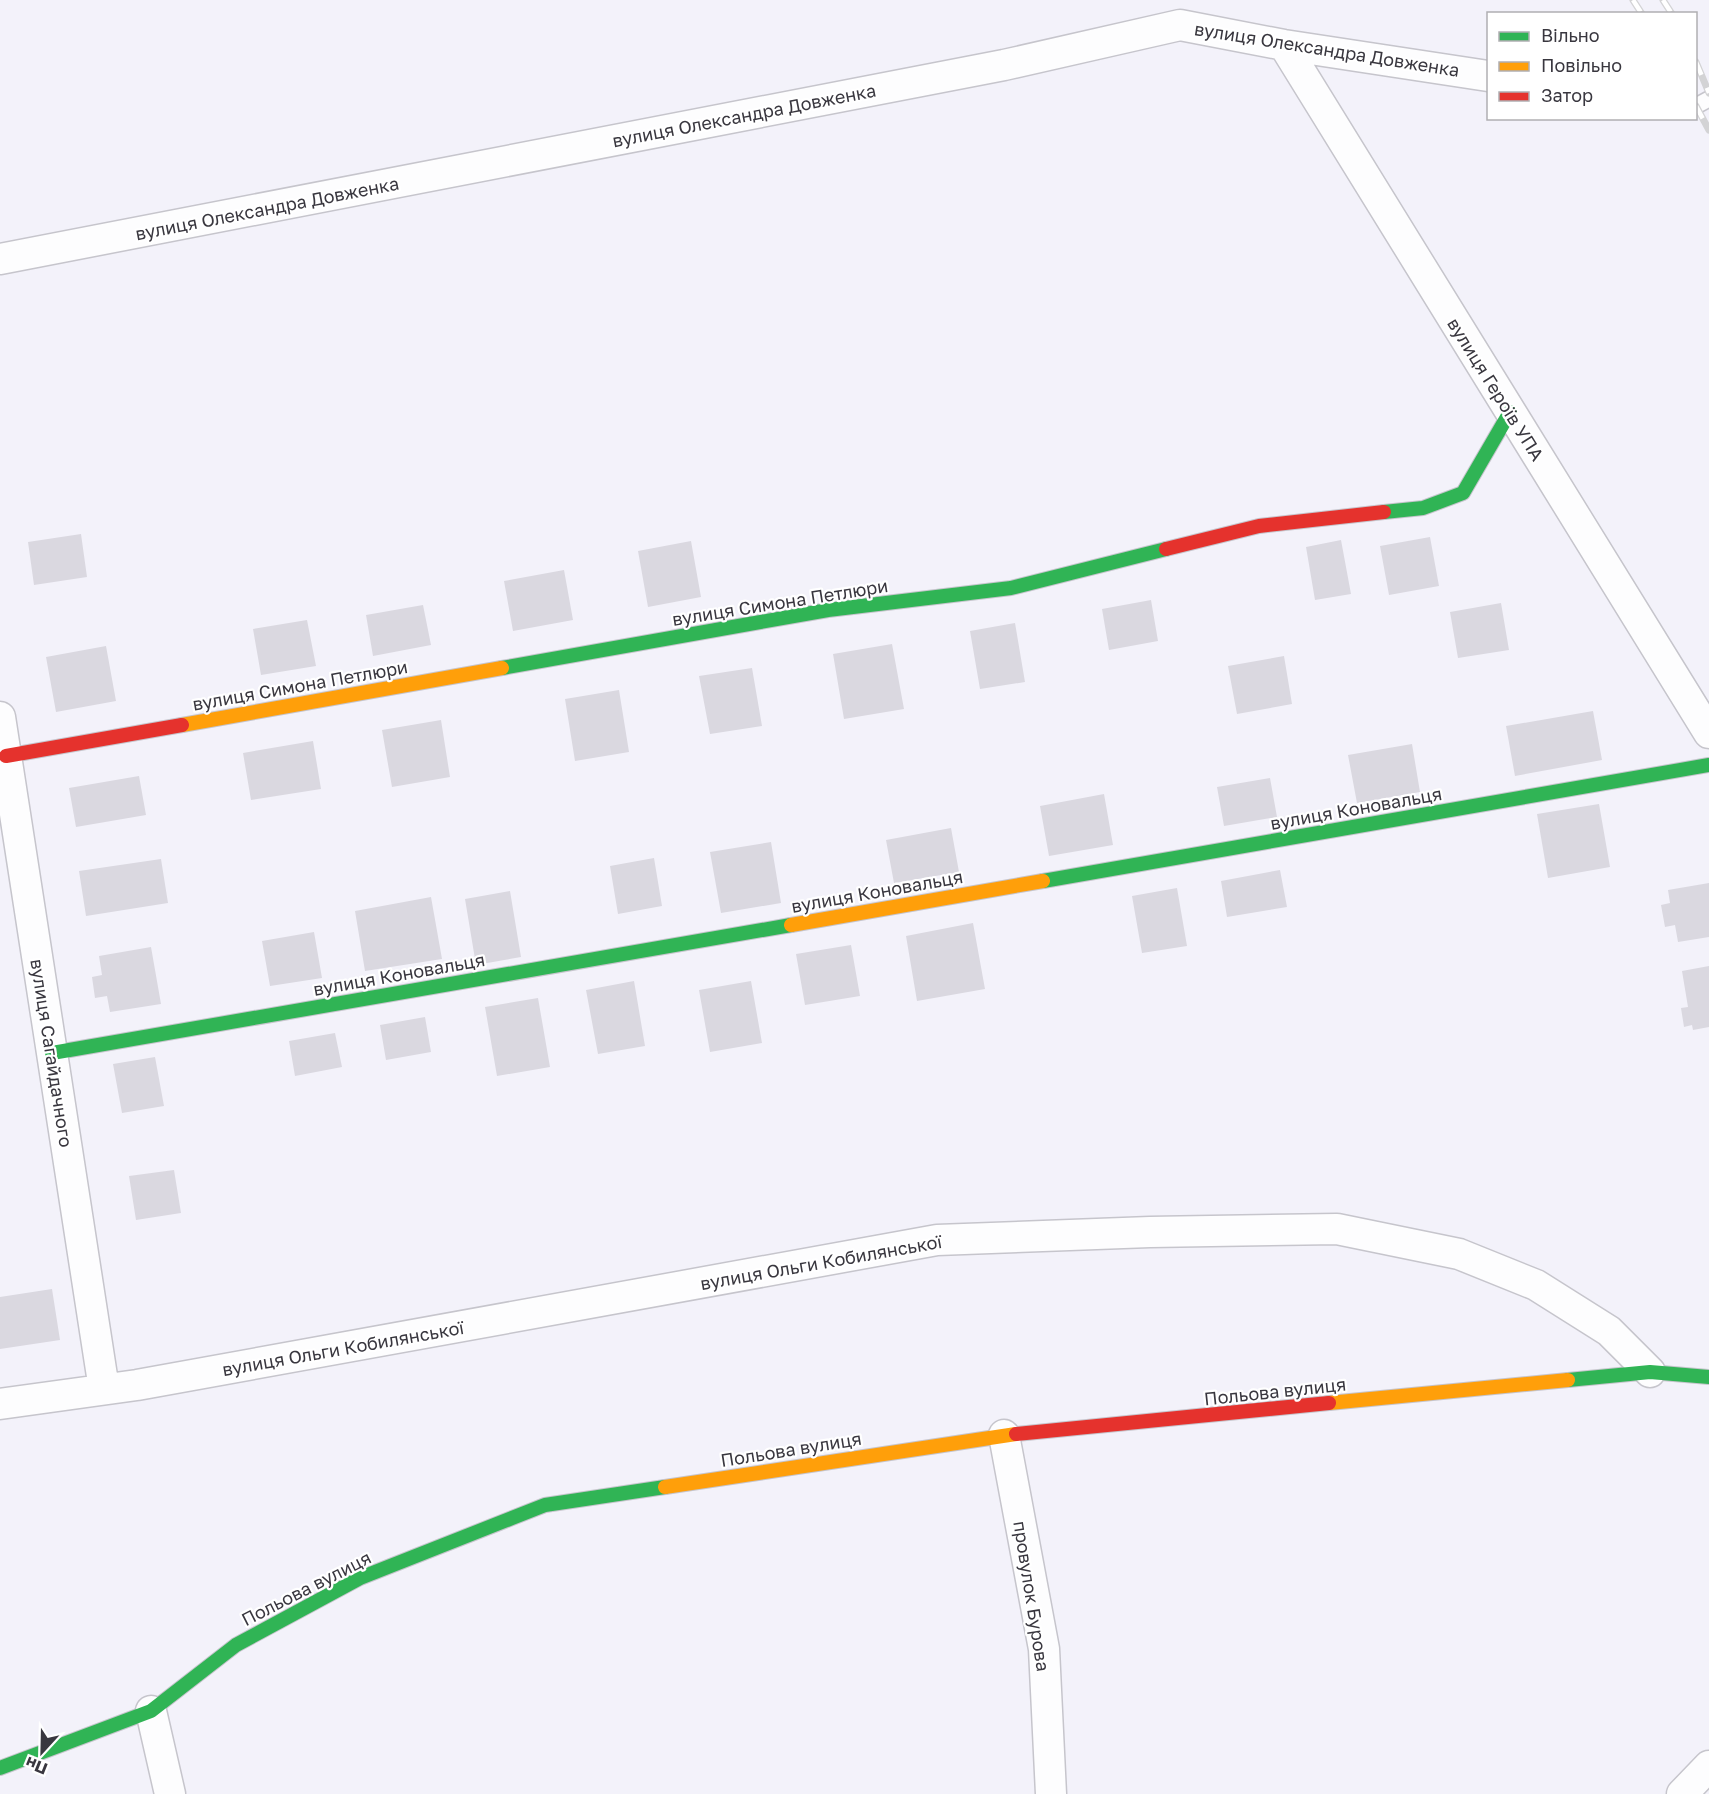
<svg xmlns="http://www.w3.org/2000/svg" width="1709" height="1794" font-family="'Golos Text',sans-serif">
	<rect width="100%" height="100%" fill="#f3f2fa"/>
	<path fill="#dad8e0" d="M81,534L87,577L34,585L28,542Z
		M1430,537L1439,586L1389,595L1380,546Z
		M1341,540L1351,594L1315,600L1306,547Z
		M691,541L701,597L648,607L638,551Z
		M564,570L573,620L513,631L504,581Z
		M1151,600L1158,641L1109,650L1102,609Z
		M1501,603L1509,650L1458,658L1450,612Z
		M423,605L431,645L373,656L366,615Z
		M307,620L316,666L261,675L253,629Z
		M1015,623L1025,682L980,689L970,631Z
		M892,644L904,709L844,719L833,654Z
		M106,646L116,701L56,712L46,657Z
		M1284,656L1292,704L1237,714L1228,666Z
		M752,668L762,726L710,734L699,676Z
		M619,690L629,752L575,761L565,699Z
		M1593,711L1602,760L1515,776L1506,726Z
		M441,720L450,777L392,787L382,730Z
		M313,741L321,789L251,800L243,753Z
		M1412,744L1420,792L1357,803L1348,755Z
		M139,776L146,815L76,827L69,788Z
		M1270,778L1277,817L1224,826L1217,787Z
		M1104,794L1113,845L1049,856L1040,806Z
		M1599,804L1610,867L1548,878L1537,814Z
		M951,828L959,872L894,883L886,840Z
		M771,842L781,903L721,913L710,852Z
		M654,858L662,906L618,914L610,866Z
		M161,859L168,903L86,916L79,871Z
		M1280,870L1287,907L1227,917L1221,881Z
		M1709,883V937L1678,942L1675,925L1665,927L1661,905L1670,903L1668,890Z
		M1177,888L1187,946L1142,953L1132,896Z
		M510,891L521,957L476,965L465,899Z
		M431,897L442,959L365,971L355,911Z
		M973,923L985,989L917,1001L906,936Z
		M314,932L322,978L270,986L262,941Z
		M851,945L860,996L805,1005L796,954Z
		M151,947L161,1004L110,1012L107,996L95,998L92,977L102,975L99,956Z
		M1709,966V1027L1693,1030L1692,1025L1684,1027L1681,1008L1688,1007L1682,971Z
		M634,981L645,1046L598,1054L586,990Z
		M751,981L762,1043L710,1052L699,990Z
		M538,998L550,1067L497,1076L485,1007Z
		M425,1017L431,1052L386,1060L380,1025Z
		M335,1033L342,1067L295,1076L289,1041Z
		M155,1057L164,1106L122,1113L113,1064Z
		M174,1170L181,1213L136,1220L129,1176Z
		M52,1289L60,1340L0,1349V1297Z"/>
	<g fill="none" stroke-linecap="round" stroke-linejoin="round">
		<g stroke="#c6c5cc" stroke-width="18">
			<path id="lane" d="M1696,106L1709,99"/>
		</g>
		<g stroke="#c6c5cc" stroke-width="33">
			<path id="street" d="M1284,45L1709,733
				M0,259L1004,65L1180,25L1284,45L1488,76
				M0,717L104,1389
				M0,1404L137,1385L937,1240L1150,1232L1337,1229L1459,1254L1536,1285L1609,1331L1650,1372
				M1004,1435L1044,1649L1051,1794
				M151,1711L170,1794
				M1682,1794L1709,1766"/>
		</g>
		<g stroke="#c6c5cc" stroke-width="16">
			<path id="fast" d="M1384,512L1423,508L1463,493L1510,412
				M502,668L828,610L1011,588L1166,549
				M1043,881L1709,765
				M52,1053L791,925
				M1568,1380L1650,1372L1709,1377
				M0,1768L151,1711L236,1645L360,1578L545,1505L665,1487"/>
		</g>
		<g stroke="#c6c5cc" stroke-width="16">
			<path id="slow" d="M182,725L502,668
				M791,925L1043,881
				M1329,1403L1568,1380
				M665,1487L1016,1434"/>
		</g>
		<g stroke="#c6c5cc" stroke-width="16">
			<path id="jam" d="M1166,549L1259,526L1384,512
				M6,756L182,725
				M1016,1434L1329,1403"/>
		</g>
		<use href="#lane" stroke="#fdfdfe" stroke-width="15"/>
		<use href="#street" stroke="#fdfdfe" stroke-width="30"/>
		<use href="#fast" stroke="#30b455" stroke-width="14"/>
		<use href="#slow" stroke="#ff9f0a" stroke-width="14"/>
		<use href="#jam" stroke="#e5322d" stroke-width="14"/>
		<g stroke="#d3d3d5" stroke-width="7">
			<path id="rail" d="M1633,0L1642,14
				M1663,0L1672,14
				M1696,62L1709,93
				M1696,106L1709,130"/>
		</g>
		<use href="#rail" stroke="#fff" stroke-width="4.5" stroke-dasharray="14" stroke-linecap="butt"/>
	</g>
	<g text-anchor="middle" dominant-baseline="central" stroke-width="4.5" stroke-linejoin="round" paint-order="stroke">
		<g font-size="18" fill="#39373f" stroke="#fff">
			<text transform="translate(1327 49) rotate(9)">вулиця Олександра Довженка</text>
			<text transform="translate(744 115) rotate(-11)">вулиця Олександра Довженка</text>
			<text transform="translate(267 208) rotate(-11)">вулиця Олександра Довженка</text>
			<text transform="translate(1496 389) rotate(58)">вулиця Героїв УПА</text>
			<text transform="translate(780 602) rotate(-9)">вулиця Симона Петлюри</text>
			<text transform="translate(300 685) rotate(-10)">вулиця Симона Петлюри</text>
			<text transform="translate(1356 808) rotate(-10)">вулиця Коновальця</text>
			<text transform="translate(877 891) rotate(-10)">вулиця Коновальця</text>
			<text transform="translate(399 974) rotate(-10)">вулиця Коновальця</text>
			<text transform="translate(52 1053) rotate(81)">вулиця Сагайдачного</text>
			<text transform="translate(821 1262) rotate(-10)">вулиця Ольги Кобилянської</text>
			<text transform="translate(343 1348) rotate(-10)">вулиця Ольги Кобилянської</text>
			<text transform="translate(1275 1391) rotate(-6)">Польова вулиця</text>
			<text transform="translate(791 1449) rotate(-9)">Польова вулиця</text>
			<text transform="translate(306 1588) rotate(-27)">Польова вулиця</text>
			<text transform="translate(1032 1596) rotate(81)">провулок Бурова</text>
		</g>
	</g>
	<rect x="1487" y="12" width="210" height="108" fill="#ffffff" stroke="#b0afb2" stroke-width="1.5"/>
	<rect x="1499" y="32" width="30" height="9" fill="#30b455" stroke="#b0afb2" stroke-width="1.5"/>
	<text x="1541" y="42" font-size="18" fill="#39373f">Вільно</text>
	<rect x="1499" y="62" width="30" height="9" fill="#ff9f0a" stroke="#b0afb2" stroke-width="1.5"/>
	<text x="1541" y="72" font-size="18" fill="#39373f">Повільно</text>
	<rect x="1499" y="92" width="30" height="9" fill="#e5322d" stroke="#b0afb2" stroke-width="1.5"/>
	<text x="1541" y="102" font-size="18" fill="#39373f">Затор</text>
	<g transform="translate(42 1752) rotate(202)" stroke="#ffffff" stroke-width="4.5" paint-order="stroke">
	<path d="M0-4.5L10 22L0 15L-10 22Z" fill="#39373f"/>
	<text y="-9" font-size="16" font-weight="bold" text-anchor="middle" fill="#39373f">Пн</text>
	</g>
</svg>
